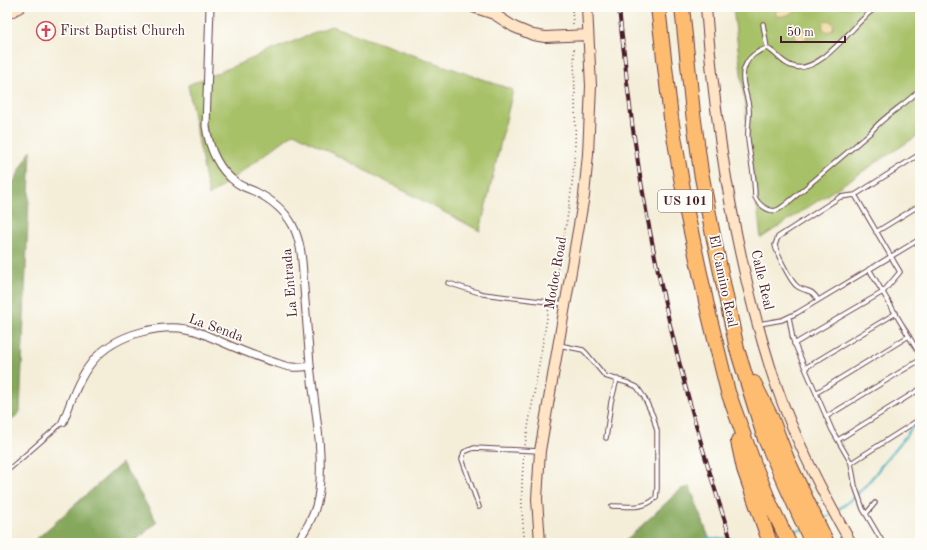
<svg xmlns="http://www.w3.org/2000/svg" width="927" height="550" font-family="'Old Standard TT',serif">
	<rect width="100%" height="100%" fill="#fdfcf7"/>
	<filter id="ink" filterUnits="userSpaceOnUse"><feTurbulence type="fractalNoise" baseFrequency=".025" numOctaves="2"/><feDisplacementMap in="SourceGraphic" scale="8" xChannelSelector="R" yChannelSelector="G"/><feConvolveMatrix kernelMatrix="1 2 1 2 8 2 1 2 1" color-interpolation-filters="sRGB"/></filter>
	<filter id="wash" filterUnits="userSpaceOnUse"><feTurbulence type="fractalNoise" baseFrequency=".012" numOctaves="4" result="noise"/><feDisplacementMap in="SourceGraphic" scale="16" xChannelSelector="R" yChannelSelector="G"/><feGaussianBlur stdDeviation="0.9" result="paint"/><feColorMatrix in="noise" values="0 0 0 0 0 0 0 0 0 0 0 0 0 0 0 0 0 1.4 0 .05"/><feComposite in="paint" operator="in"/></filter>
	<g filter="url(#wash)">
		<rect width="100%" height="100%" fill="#f4eed9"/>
		<path fill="#a7c168" stroke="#78704a" d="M733,7H920V134L761,238Z
			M331,26L513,90L480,231L294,133L209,196L188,85Z"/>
		<path fill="#85a75c" stroke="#686344" d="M31,150L20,412L7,425V194Z
			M122,463L157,522L133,543H32Z
			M690,487L711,543H623L681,489Z"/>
		<path fill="#eeda9e" stroke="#9c7c64" d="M782,7H799V9C792,13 783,19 775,15L776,11Z
			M822.5 26a5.5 5.5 0 1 1 11 0a5.5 5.5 0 1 1-11 0Z
			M801,29L807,31L808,33L806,39L802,41L797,40L794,34L796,32Z"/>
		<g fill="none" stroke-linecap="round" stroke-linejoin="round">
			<path stroke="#3dacba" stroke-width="2.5" d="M836,511C855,499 869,483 882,465C894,451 905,438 915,423
				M821,521L832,514
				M789,533L802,529
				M701,543L706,538L752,540L763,538"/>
		</g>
	</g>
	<g filter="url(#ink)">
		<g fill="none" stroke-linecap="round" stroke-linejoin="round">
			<g stroke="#643e45" stroke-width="5.5">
				<path id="lane" d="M763,24L767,48C777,53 783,65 795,67C820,72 848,32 865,17C868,13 873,10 877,7
					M767,48C758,51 750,55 746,64C738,79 748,94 749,109C750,119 747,129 748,139C750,158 755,177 755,197C758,204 769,213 777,210C782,208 787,203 791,200L870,133C885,114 905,106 920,89
					M876,232L920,205
					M869,269L920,355
					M448,283L483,294L565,304
					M818,300C811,288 808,293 798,287C791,283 777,254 775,245L778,237L840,197L855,195
					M789,317L793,340L832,430L851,463L855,486L863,509L883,543
					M759,324L782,320L797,313L920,239
					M794,344L883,292L900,272L855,195L920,154
					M559,345L583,350L587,354L605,376L628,383L637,387L644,397L653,416L657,431V488L656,498C642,510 629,506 612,506
					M805,368L896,313
					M816,393L909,336
					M826,417L920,360
					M606,438L611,402L617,379
					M838,440L920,389
					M851,463L920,419
					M7,471L63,422
					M479,507L462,459L464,452L474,448L539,451
					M866,514L875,503"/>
			</g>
			<g stroke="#643e45" stroke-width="9">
				<path id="street" d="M210,7L206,126C209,147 218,170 237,183C242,187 250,189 256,192C270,199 284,210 292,224C303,245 302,265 304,288C306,314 308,339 310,364C314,404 324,452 319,491C317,510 308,528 296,543
					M63,422C71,402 78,379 92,362C115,333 167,320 201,333C225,343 249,355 274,362C280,364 286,367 292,367C298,368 304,367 310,366"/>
			</g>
			<g stroke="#643e45" stroke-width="12">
				<path id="secondary" d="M473,7L494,14L514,27L533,35L545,37L588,35
					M706,7C715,128 735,257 772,373C791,432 820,489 851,543
					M7,14L20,7
					M540,543L537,499L540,451L584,196L588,154L591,86L587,7"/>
			</g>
			<g stroke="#643e45" stroke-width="16">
				<path id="highway" d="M658,7L671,118L687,213L709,315L728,392L754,464L771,506L789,543
					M682,7L693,113L701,172L712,230L737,349L765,439L812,543
					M754,383L771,417L787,459L827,543
					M738,441L744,469L770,543"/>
			</g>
			<path stroke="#643e45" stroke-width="1.5" stroke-dasharray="1 3" stroke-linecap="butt" d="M572,7L573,26
				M552,296C561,251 571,207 574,161C577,123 574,84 574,46
				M525,445L549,307
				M524,455C521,484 521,514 525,543"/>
			<use href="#lane" stroke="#fff" stroke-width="3.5"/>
			<use href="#street" stroke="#fff" stroke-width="7"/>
			<use href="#secondary" stroke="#ffe4c6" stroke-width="10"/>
			<use href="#highway" stroke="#febc71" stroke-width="14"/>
			<g stroke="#4a1f2b" stroke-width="4">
				<path id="rail" d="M619,7C621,32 625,57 627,82C645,241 682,391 732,543"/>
			</g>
			<use href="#rail" stroke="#fdfcf7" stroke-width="2.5" stroke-dasharray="8" stroke-linecap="butt"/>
		</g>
	</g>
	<defs>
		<g id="church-ring" transform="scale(1)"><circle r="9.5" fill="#fdfcf7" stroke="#d1495b" stroke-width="1.5"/><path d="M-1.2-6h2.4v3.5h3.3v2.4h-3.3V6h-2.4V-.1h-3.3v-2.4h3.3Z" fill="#d1495b"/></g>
	</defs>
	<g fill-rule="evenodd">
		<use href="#church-ring" x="46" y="31"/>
	</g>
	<g text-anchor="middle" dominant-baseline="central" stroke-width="3.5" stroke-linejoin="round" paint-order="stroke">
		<rect fill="#fdfcf7" stroke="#806168" stroke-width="1" x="658" y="190" width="54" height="22" rx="3"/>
		<g font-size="13" font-weight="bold" fill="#4a1f2b">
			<text x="685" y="201">US 101</text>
		</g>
		<g font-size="14" fill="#4a1f2b" stroke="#fdfcf7" text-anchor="start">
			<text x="60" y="31">First Baptist Church</text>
		</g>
		<g font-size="14" fill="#4a1f2b" stroke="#fdfcf7">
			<text transform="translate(556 273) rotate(-80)">Modoc Road</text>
			<text transform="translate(762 280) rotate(77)">Calle Real</text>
			<text transform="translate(723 281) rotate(78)">El Camino Real</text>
			<text transform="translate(290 283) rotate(-95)">La Entrada</text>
			<text transform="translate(216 328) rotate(20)">La Senda</text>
		</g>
	</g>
	<rect width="927" height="550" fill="none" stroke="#fdfcf7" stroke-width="24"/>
	<path d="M781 36v6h64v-6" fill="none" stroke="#4a1f2b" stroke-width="2"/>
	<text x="787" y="36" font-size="12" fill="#4a1f2b" stroke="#fdfcf7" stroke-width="3" paint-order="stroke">50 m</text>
</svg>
